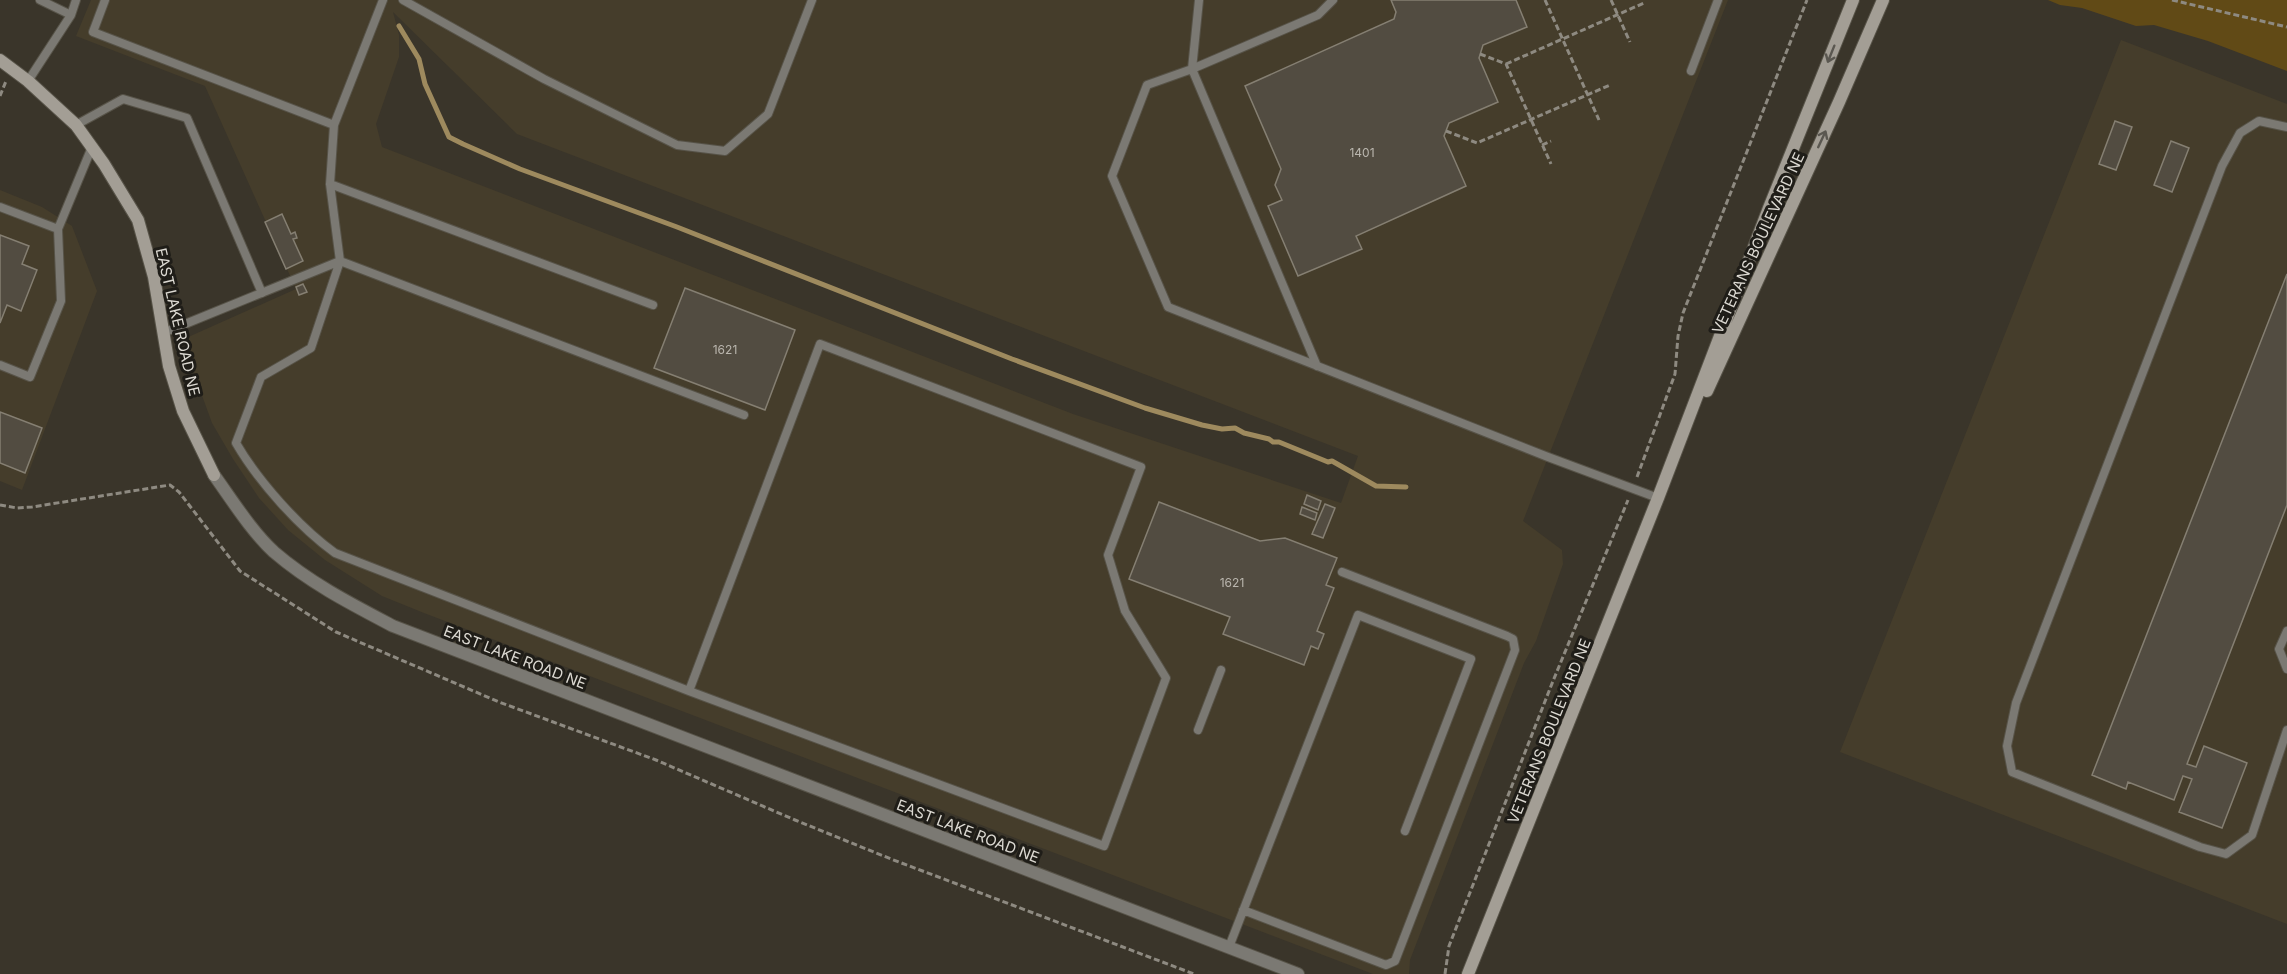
<svg xmlns="http://www.w3.org/2000/svg" width="2287" height="974" font-family="Inter,sans-serif">
	<rect width="100%" height="100%" fill="#3a352a"/>
	<path fill="#453d2b" fill-rule="evenodd" d="M91,0H1728L1523,521L1562,550L1563,564L1536,641L1524,663L1410,960L1409,974H1373L424,613L382,596L325,560L288,530L259,498L233,459L212,423L196,379L186,338L296,289L205,86L76,36ZM393,12L517,134L1358,456L1341,503L1073,414L382,147L376,124L399,57V35Z
		M2121,40L2287,104V924L1840,752Z
		M0,190L42,207L72,226L97,291L22,490L0,481Z"/>
	<path fill="#614a16" d="M2048,0H2287V71L2208,41L2154,25L2136,26L2082,8L2060,5Z"/>
	<g fill="none" stroke-linecap="round" stroke-linejoin="round">
		<path stroke="#9e8a5e" stroke-width="5" d="M399,26L419,59L425,84L449,137L463,144L520,169L677,227L1012,359L1145,408L1202,425L1222,429L1235,428L1244,433L1269,439L1273,442H1279L1328,462L1332,461L1376,486L1406,487"/>
	</g>
	<path fill="#524c41" stroke="#857f72" stroke-width="1.5" d="M1391,0H1516L1527,27L1483,45L1479,58L1498,102L1449,123L1444,136L1466,186L1356,236L1362,249L1298,276L1268,206L1282,200L1275,185L1281,169L1245,86L1394,19L1396,12Z
		M2115,121L2132,127L2116,170L2099,164Z
		M2171,141L2189,148L2172,192L2154,185Z
		M282,214L291,234L295,232L297,238L293,239L303,261L286,269L265,222Z
		M0,235L29,246L22,264L37,270L21,311L7,305L0,323Z
		M2287,274V505L2187,764L2196,767L2204,746L2247,763L2222,828L2179,812L2192,779L2183,776L2174,800L2128,782L2126,789L2092,775Z
		M303,284L307,292L299,295L296,287Z
		M685,288L795,330L765,410L654,368Z
		M0,412L42,428L25,473L0,463Z
		M1307,495L1321,501L1318,510L1304,504Z
		M1159,502L1260,541L1285,538L1337,558L1326,585L1334,588L1317,631L1324,634L1318,649L1311,646L1304,665L1223,634L1230,617L1129,579Z
		M1325,504L1335,508L1323,538L1312,534Z
		M1302,507L1317,513L1315,520L1300,514Z"/>
	<g fill="none" stroke-linecap="round" stroke-linejoin="round">
		<g stroke="#575348" stroke-width="10">
			<path id="lane" d="M40,0L71,15
				M105,0L93,32L334,125
				M383,0L334,125L330,184L340,261L744,415
				M403,0L544,79L677,145L725,151L768,114L812,0
				M1199,0L1192,69L1147,85L1112,176L1168,307L1548,457L1658,498
				M1691,71L1718,0
				M28,81L71,15L76,0
				M76,125L123,99L187,118L262,293
				M2287,127L2259,121L2240,133L2222,166L2016,703L2007,746L2012,772L2200,847L2226,854L2252,835L2287,730
				M330,184L653,305
				M0,207L58,229L61,301L30,377L0,365
				M58,229L92,147
				M163,333L340,261L311,348L261,377L236,443C258,481 299,527 335,553L689,691L1104,846L1166,678L1125,611L1108,555L1141,467L820,344L689,691
				M1317,366L1192,69L1318,15L1333,0
				M2287,631L2279,649L2287,669
				M1198,730L1221,670
				M1243,910L1386,965L1395,961L1515,650L1513,639L1507,636L1342,572
				M1229,947L1358,615L1471,659L1405,831"/>
		</g>
		<g stroke="#575348" stroke-width="14">
			<path id="street" d="M214,475C232,500 252,532 274,552C310,583 351,604 393,626L1298,974"/>
		</g>
		<g stroke="#575348" stroke-width="14">
			<path id="secondary" d="M0,60L28,81L76,125L104,164L138,220L154,277L169,366L183,411L214,475
				M1707,391L1839,102L1883,0
				M1468,974L1658,498L1769,208L1853,0"/>
		</g>
		<path stroke="#8e8a81" stroke-width="3" stroke-dasharray="6 3" stroke-linecap="butt" d="M1545,0L1599,120
			M1611,0L1630,42
			M2172,0L2287,27
			M1480,54L1506,64L1551,164
			M1506,64L1644,3
			M0,96L6,81
			M1446,131L1477,143L1610,85
			M1542,145L1551,141
			M1637,477L1675,374L1678,336L1683,313L1807,0
			M0,505L17,508L32,507L170,485L179,492L240,571L336,632L499,702L656,760L795,820L891,859L1194,974
			M1445,974L1449,946L1553,681L1628,500"/>
		<use href="#lane" stroke="#7b7973" stroke-width="8"/>
		<use href="#street" stroke="#7b7973" stroke-width="12"/>
		<use href="#secondary" stroke="#a39e95" stroke-width="12"/>
	</g>
	<defs><path id="oneway-shaft" d="M-6 0H5M1.5-3L5.5 0L1.5 3" fill="none" stroke-width="1.6" stroke-linecap="round" stroke-linejoin="round" transform="scale(1.5)"/></defs>
	<g stroke="#5a5750">
		<use href="#oneway-shaft" transform="translate(1831 54) rotate(112)"/>
		<use href="#oneway-shaft" transform="translate(1822 139) rotate(-65)"/>
	</g>
	<g text-anchor="middle" dominant-baseline="central" stroke-width="6" stroke-linejoin="round" paint-order="stroke">
		<g font-size="12" fill="#bab6ae">
			<text x="1362" y="152">1401</text>
			<text x="725" y="349">1621</text>
			<text x="1232" y="582">1621</text>
		</g>
		<g font-size="15" fill="#dcd9d2" stroke="#1f1d18">
			<text transform="translate(1758 243) rotate(-65)">VETERANS BOULEVARD NE</text>
			<text transform="translate(178 322) rotate(77)">EAST LAKE ROAD NE</text>
			<text transform="translate(515 657) rotate(21)">EAST LAKE ROAD NE</text>
			<text transform="translate(1549 731) rotate(-68)">VETERANS BOULEVARD NE</text>
			<text transform="translate(968 831) rotate(21)">EAST LAKE ROAD NE</text>
		</g>
	</g>
</svg>
